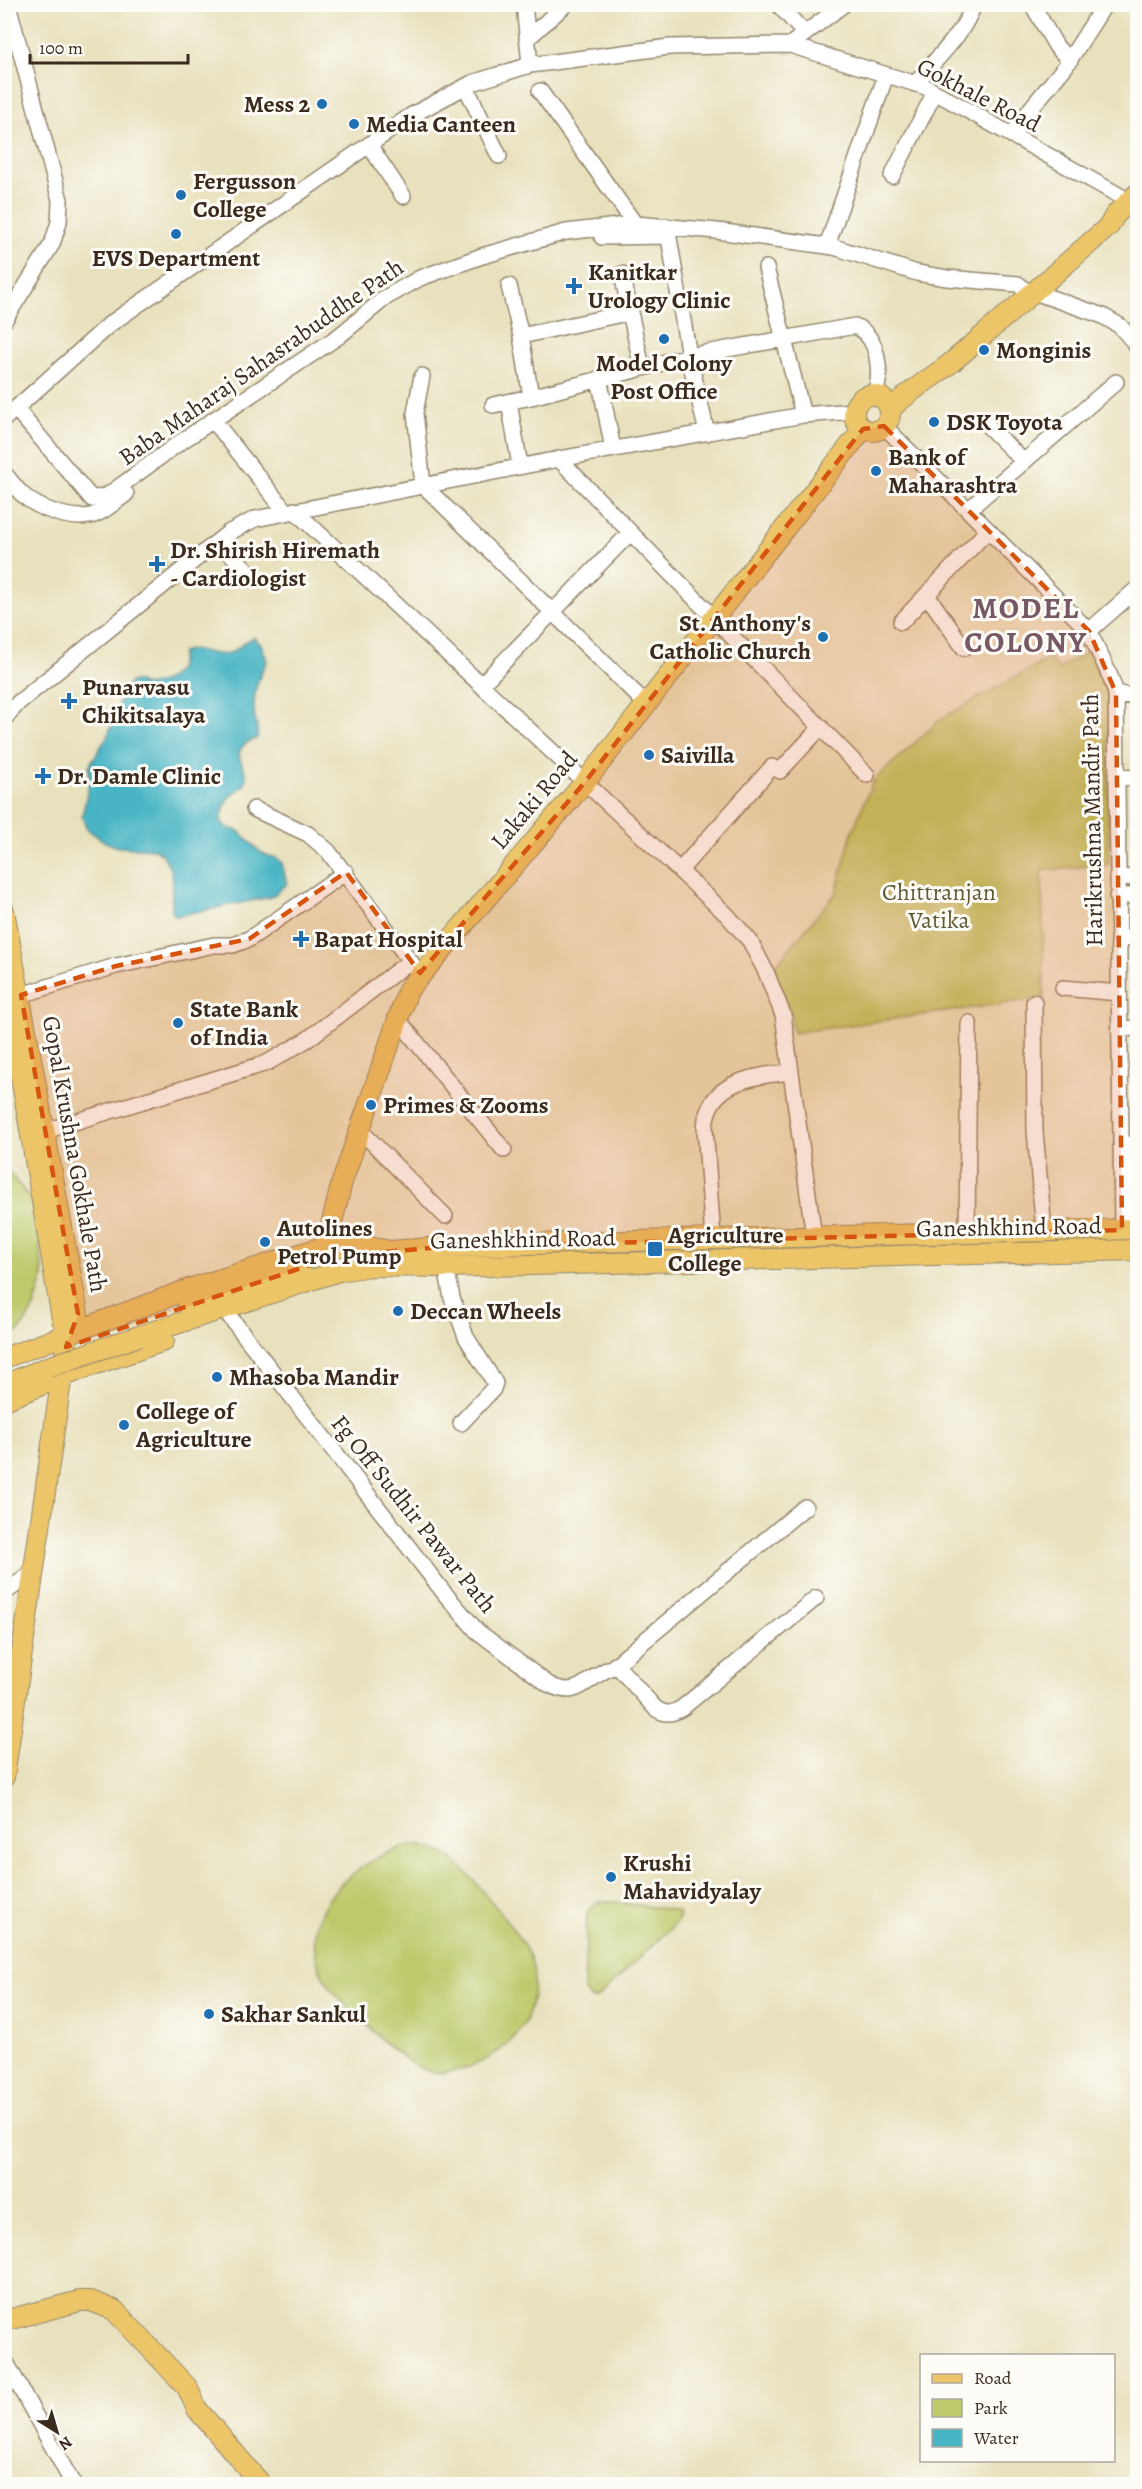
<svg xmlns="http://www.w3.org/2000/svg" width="1142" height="2489" font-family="Alegreya,serif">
	<rect width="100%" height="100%" fill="#fdfcf7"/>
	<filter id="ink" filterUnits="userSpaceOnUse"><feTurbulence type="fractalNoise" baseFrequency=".0167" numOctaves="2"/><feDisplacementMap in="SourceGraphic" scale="12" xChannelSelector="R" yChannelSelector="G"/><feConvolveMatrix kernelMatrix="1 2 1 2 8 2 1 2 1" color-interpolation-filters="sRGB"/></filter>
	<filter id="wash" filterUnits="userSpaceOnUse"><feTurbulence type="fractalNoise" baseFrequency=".008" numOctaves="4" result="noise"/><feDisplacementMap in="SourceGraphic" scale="24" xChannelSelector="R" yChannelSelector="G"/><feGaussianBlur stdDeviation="1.35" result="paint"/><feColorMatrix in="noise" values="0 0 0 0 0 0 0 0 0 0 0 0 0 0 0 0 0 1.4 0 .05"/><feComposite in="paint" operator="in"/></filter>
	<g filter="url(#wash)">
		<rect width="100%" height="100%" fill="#e8e1bd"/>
		<path fill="#bdc96a" stroke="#7c7a44" stroke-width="1.5" d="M1090,650L1103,676L1108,694L1109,864L1042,871L1044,998L793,1033L791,1014L773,968L836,893L852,832L873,781L942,718L1050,658L1058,669Z
			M4,1166L37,1207L43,1278L34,1308L20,1330L5,1341Z
			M412,1845C426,1846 438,1849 450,1857C468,1871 525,1939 531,1960C537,1978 533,2001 527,2018C521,2033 506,2046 493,2055C478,2066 443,2078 425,2070C402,2060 385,2043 368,2026C350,2009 327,1990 319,1967C297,1906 360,1857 412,1845Z
			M607,1901L673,1910L678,1912L680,1916L677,1922L596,1999H591L584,1991L587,1912L597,1902Z"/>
		<path fill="#48b5c4" stroke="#427071" stroke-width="1.5" d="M255,638L262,646L267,661C257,678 252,698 255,718C256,725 259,730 257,738C253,741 248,741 244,745C230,758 253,771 244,785C241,789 236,791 232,794C226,800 222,812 221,821L227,828C246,829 249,846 264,854C269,857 278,856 281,862C284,866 285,879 287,884L271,897L176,916L172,912V872L163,855L155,849L118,847L105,842L87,829L82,817L89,783V766L108,735L124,688L131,682H139L143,686C166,683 181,677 182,652C197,646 211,656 226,654C238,652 243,639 255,638Z"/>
	</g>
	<g filter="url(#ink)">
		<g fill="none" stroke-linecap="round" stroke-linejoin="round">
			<g stroke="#92866e" stroke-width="18">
				<path id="minor" d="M524,4L530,65
					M778,4L805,34
					M1032,4L1056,46L1070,61
					M527,39L566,4
					M790,45L844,4
					M915,84C936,58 963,36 974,4
					M466,87L499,156
					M540,91L635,224
					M1012,135L1032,107L1065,67L1105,4
					M369,145L403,196
					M892,176L935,92
					M667,226L689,356L707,433
					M602,237L668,236
					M827,246L886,75
					M766,268L803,415
					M622,274L642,368
					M509,286L521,336L531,397
					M1034,292L1103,316L1120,326L1138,347
					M4,321L52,244L59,222L60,200L8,4
					M521,336L631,312
					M422,376L415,413L423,485L645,703
					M599,378L613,449
					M509,402L520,466
					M493,405L531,397L689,356L855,326C859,328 864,331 867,335C879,348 882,379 874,395
					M16,409L92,499L108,495L179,443L339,336L385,298L420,278L482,256L566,232L635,224L717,231L834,247L917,273L947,278L1018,284L1025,290
					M4,419L110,324L412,115L472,83L530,65L670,47L790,45L926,87L1138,206
					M213,420L286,512
					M982,420L1024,462
					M884,426L1089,631L1110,676L1116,693L1122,1230
					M559,459L867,775
					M4,473C10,480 16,489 23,495C38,509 70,520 90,516C103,513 115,502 126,494
					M294,510L727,915L750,941L766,972L783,1015L814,1237
					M968,510L1116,382
					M218,541L247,570
					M927,595L964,648
					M901,622L988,530
					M1089,631L1138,588
					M481,685L630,533
					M1116,693L1138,698
					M4,719L18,703L228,533L255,519L559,459L803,415L854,411
					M780,771L821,727
					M1116,777L1138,778
					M254,809L308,834L328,851L416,969
					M680,870L772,767
					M1117,877L1138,878
					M1117,896H1138
					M1118,938L1138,939
					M1063,988L1119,993
					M21,995L116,966L214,945H233L249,939L346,872
					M1034,1002L1035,1131L1044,1231
					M396,1017L504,1150
					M1119,1029L1138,1028
					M359,1129L445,1216
					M45,1131L267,1063L308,1039L410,961
					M1121,1146L1132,1144L1131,1211H1138
					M967,1233L969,1023
					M713,1239L705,1127C708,1081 753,1076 791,1072
					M446,1267L452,1298L466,1337L495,1383L493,1389L461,1423
					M230,1317L445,1594L477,1631L548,1684C580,1701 585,1677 613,1667L619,1668L656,1709C666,1715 672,1714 682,1708L816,1598
					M4,1593L34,1572
					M613,1667L805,1507
					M4,2365L7,2364L73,2484"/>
			</g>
			<g stroke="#92866e" stroke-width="22">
				<path id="major" d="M854 413a18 18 0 1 1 36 0a18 18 0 1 1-36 0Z
					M890,410C908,391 931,379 952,362C1005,317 1057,272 1109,226L1115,215L1138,193
					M4,911L78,1314L68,1333L4,1777
					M7,994L62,1319L68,1333
					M326,1246L342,1182L408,990L585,782L863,429
					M188,1305L300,1268
					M139,1336L339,1271L371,1266L446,1267L1138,1250
					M4,1358L189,1289L326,1246H364L390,1251L442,1247L590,1242L1138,1229
					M4,1385L48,1367
					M4,1400L87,1367L164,1341
					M4,2321L80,2301H91L114,2310L187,2387L197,2409L261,2484"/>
			</g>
			<use href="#minor" stroke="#fff" stroke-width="15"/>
			<use href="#major" stroke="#edc569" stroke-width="20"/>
			<g stroke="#92866e" stroke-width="22" stroke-linecap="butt">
				<path id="major-bridge" d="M48,1367L139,1336"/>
			</g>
			<use href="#major-bridge" stroke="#edc569" stroke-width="20"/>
		</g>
	</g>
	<path fill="#d7540e" fill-opacity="0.2" stroke="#d7540e" stroke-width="4.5" stroke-dasharray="12 8" stroke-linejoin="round" d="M884,426L1089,631L1116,693L1122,1230L442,1247L337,1256L66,1347L78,1314L21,995L116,966L249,939L346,872L420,973L585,782L863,429Z"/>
	<g fill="#1f6fb2" stroke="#fdfcf7" stroke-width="2">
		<circle cx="322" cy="104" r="6"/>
		<circle cx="354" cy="124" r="6"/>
		<circle cx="181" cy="195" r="6"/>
		<circle cx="176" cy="234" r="6"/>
		<path d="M571 277h6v6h6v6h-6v6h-6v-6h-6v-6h6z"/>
		<circle cx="664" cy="339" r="6"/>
		<circle cx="984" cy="350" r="6"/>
		<circle cx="934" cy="422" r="6"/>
		<circle cx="876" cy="471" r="6"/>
		<path d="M154 555h6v6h6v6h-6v6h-6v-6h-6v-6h6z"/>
		<circle cx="823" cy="637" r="6"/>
		<path d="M66 692h6v6h6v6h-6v6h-6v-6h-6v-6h6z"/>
		<circle cx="649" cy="755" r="6"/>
		<path d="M40 767h6v6h6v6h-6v6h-6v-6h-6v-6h6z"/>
		<path d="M298 930h6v6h6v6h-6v6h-6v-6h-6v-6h6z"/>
		<circle cx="178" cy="1023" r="6"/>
		<circle cx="371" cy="1105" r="6"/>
		<circle cx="265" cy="1242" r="6"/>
		<rect x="647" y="1241" width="16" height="16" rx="3"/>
		<circle cx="398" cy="1311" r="6"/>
		<circle cx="217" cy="1377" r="6"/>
		<circle cx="124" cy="1425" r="6"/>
		<circle cx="611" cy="1877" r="6"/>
		<circle cx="209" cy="2014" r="6"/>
	</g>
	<g text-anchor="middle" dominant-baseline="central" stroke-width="6" stroke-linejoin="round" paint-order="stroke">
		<g font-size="24" fill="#3b2a1e" stroke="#fdfcf7">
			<text transform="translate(979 95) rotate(27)">Gokhale Road</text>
			<text transform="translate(261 362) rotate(-35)">Baba Maharaj Sahasrabuddhe Path</text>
			<text transform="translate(534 800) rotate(-50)">Lakaki Road</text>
			<text transform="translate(1092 820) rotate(-91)">Harikrushna Mandir Path</text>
			<text transform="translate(75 1154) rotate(80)">Gopal Krushna Gokhale Path</text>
			<text transform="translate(1009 1227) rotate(-1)">Ganeshkhind Road</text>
			<text transform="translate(523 1239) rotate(-1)">Ganeshkhind Road</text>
			<text transform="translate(414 1514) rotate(51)">Fg Off Sudhir Pawar Path</text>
		</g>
		<g font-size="24" font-weight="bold" fill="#3b2a1e" stroke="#fdfcf7" text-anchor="start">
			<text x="310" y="104" text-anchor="end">Mess 2</text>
			<text x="366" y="124">Media Canteen</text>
			<text x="193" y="181">Fergusson<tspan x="193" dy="28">College</tspan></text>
			<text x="176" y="258" text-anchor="middle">EVS Department</text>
			<text x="588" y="272">Kanitkar<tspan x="588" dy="28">Urology Clinic</tspan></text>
			<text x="996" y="350">Monginis</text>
			<text x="664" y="363" text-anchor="middle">Model Colony<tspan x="664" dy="28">Post Office</tspan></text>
			<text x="946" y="422">DSK Toyota</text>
			<text x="888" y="457">Bank of<tspan x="888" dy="28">Maharashtra</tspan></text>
			<text x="170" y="550">Dr. Shirish Hiremath<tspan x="170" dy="28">- Cardiologist</tspan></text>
			<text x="811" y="623" text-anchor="end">St. Anthony's<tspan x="811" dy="28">Catholic Church</tspan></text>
			<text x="82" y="687">Punarvasu<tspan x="82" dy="28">Chikitsalaya</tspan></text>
			<text x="661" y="755">Saivilla</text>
			<text x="57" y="776">Dr. Damle Clinic</text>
			<text x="314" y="939">Bapat Hospital</text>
			<text x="190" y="1009">State Bank<tspan x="190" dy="28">of India</tspan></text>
			<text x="383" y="1105">Primes &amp; Zooms</text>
			<text x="277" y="1228">Autolines<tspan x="277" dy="28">Petrol Pump</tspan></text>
			<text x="668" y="1235">Agriculture<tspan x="668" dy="28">College</tspan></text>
			<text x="410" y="1311">Deccan Wheels</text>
			<text x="229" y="1377">Mhasoba Mandir</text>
			<text x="136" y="1411">College of<tspan x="136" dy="28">Agriculture</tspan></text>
			<text x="623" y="1863">Krushi<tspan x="623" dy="28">Mahavidyalay</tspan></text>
			<text x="221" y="2014">Sakhar Sankul</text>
		</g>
		<g font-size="24" fill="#625a35" stroke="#fdfcf7">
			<text x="939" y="892">Chittranjan<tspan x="939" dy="28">Vatika</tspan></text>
		</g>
		<g font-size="30" font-weight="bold" letter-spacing="1.5" fill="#765964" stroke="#fdfcf7">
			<text x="1026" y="608">MODEL<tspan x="1026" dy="34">COLONY</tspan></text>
		</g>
	</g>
	<rect width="1142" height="2489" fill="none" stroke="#fdfcf7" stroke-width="24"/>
	<rect x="920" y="2354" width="195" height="108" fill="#fdfcf7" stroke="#afa8a0" stroke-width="1.5"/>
	<rect x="932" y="2374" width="30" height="9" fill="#edc569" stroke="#afa8a0" stroke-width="1.5"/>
	<text x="974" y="2384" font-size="18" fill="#3b2a1e">Road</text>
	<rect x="932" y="2399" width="30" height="18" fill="#bdc96a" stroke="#afa8a0" stroke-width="1.5"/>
	<text x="974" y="2414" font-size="18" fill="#3b2a1e">Park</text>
	<rect x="932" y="2429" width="30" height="18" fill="#48b5c4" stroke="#afa8a0" stroke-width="1.5"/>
	<text x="974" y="2444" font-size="18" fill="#3b2a1e">Water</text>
	<g transform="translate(57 2432) rotate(143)" stroke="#fdfcf7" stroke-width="4.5" paint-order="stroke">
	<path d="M0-4.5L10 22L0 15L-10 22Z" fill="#3b2a1e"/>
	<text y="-9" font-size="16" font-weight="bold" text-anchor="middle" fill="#3b2a1e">N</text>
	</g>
	<path d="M30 54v9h158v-9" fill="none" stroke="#3b2a1e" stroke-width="3"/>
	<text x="39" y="54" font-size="18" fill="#3b2a1e" stroke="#fdfcf7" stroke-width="4.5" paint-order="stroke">100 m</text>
</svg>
